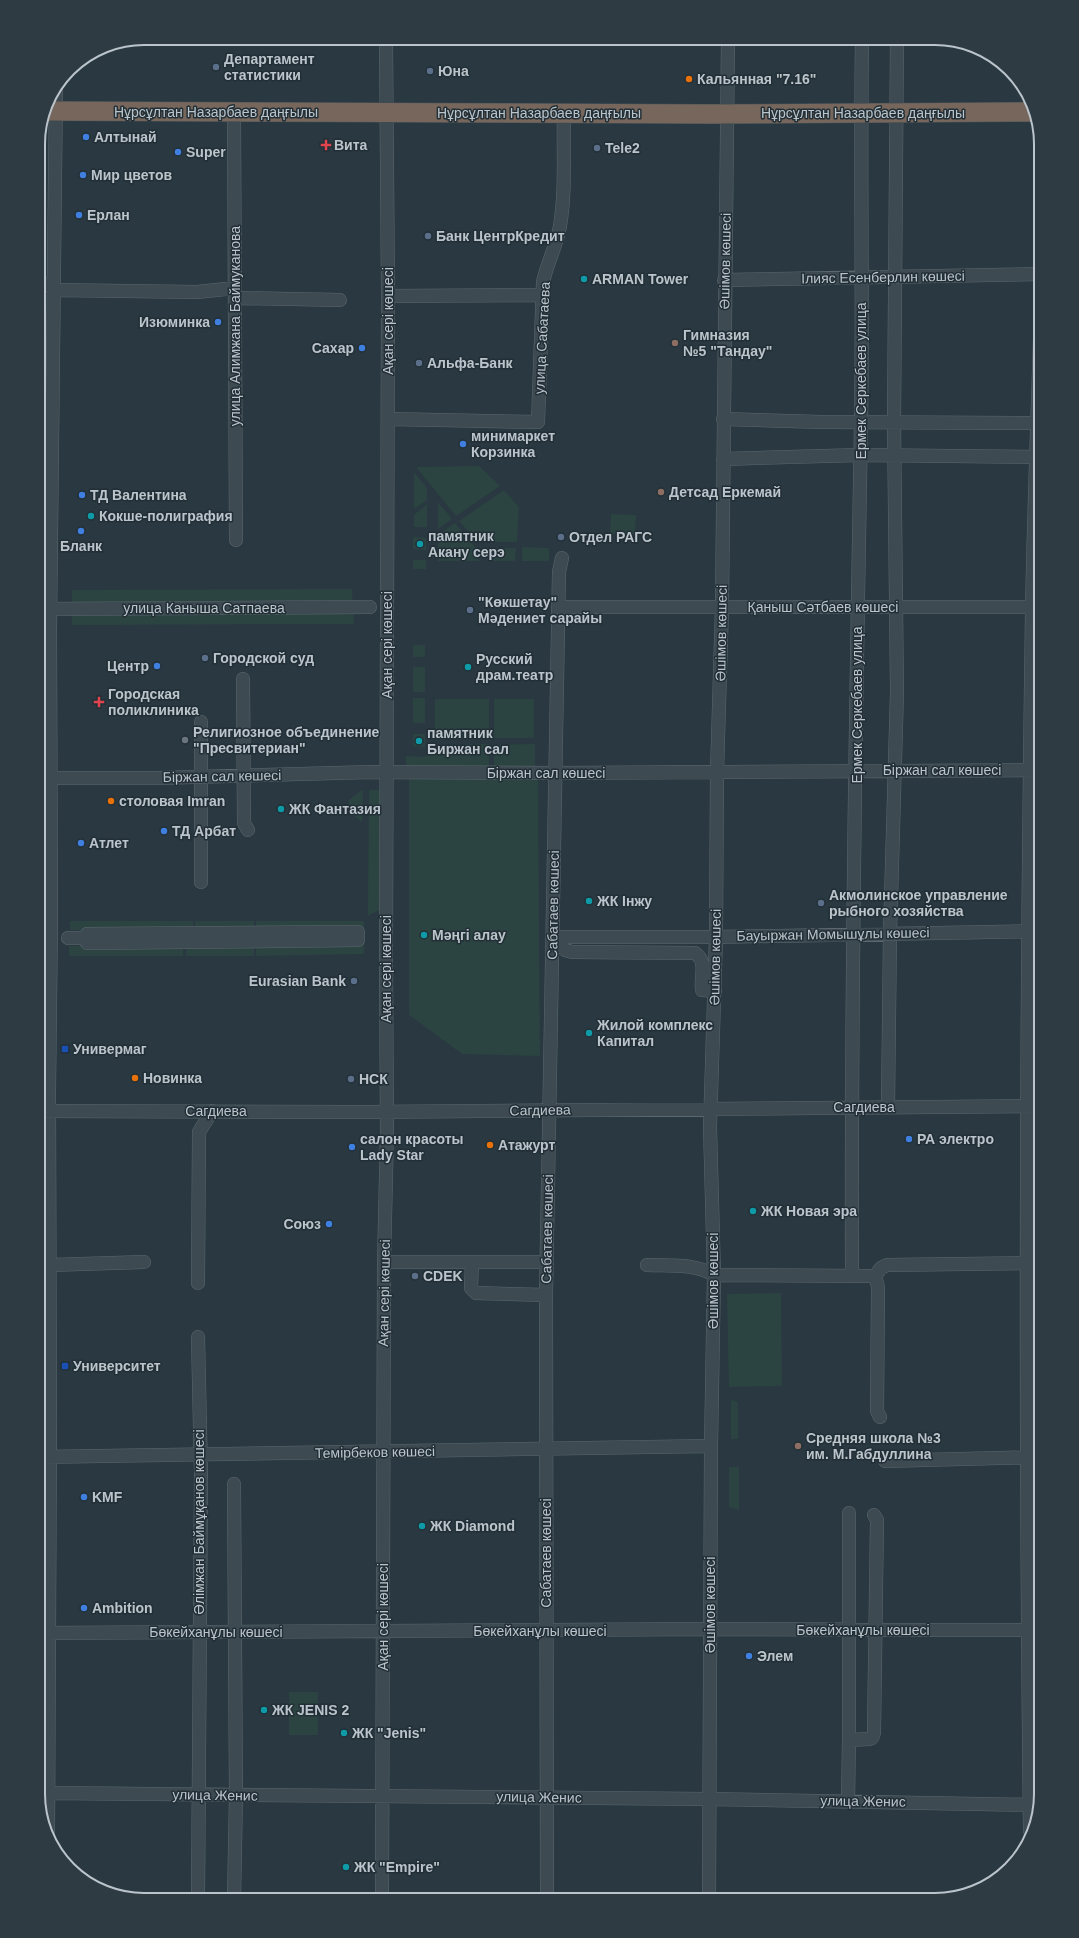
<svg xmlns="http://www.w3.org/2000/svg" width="1079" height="1938" font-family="Arial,sans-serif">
	<rect width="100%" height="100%" fill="#293841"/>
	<path fill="#2c4441" d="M39,134L44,138L45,156L39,163Z
		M39,221L44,229V277L38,280Z
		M479,466L500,486L456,516L416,467Z
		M414,472L427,488V500L414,509Z
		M504,490L519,507L517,542H478L459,521Z
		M438,502L452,519L438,529Z
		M427,504V527H414V515Z
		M611,514L636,515L635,535L610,534Z
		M455,523L476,548L479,561H438V535Z
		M413,537L426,538V550L413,549Z
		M522,547L549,548V561H522Z
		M481,548H516L515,561H491Z
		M413,560H426V569H413Z
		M352,589L354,624L72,625V590Z
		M413,645H425V657H413Z
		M413,667H425V692H413Z
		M413,698H425V723H413Z
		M435,699H489V739H435Z
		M494,699H534V738H494Z
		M413,734H425V747L413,746Z
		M489,744V768L406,769V756C420,755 420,761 435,751V745Z
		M535,744V769H494V745Z
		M409,778L538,779L540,1056L462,1054L409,1015Z
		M363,789L362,822L349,812V800Z
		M369,790H380L379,910L368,916Z
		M70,921H193V930H70Z
		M195,921H254V929L195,930Z
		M256,921H364V929L256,930Z
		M364,944V954L256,956V945Z
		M254,945V956H186V946Z
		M69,946H183V956H69Z
		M781,1293L782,1386L729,1387L727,1294Z
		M731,1400L738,1402V1439H731Z
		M729,1467H739V1510L729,1507Z
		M289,1692H318V1735H289Z"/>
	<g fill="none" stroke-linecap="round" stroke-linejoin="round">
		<g stroke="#5c676e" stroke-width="14">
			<path id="minor" d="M234,111L236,540
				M724,280L1041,274
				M38,285L53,284
				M53,290L197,292L235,288
				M388,296L543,295
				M235,298L340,300
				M388,419L538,422L543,282C547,263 557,245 560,226C566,190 563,150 564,113
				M723,419L822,422L1041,423
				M723,459L860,455L1041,457
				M558,607H1041
				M38,609L370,607
				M243,679L244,823L248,830
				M201,722V882
				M50,778H158L372,772L555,773L1041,770
				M553,937H716L1041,931
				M553,937L565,950L572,952L695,953C708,962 700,976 702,990L715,991
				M68,938H87V934L358,932V940L87,943V938
				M888,1107L890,933L897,692L894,422L897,38
				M38,1111L366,1112L1041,1106
				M384,1262H546
				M472,1262L471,1288L476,1293L546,1295
				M50,1265L144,1262
				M647,1265C670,1266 694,1263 714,1275L864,1276H875L881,1268L887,1265L1028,1263
				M1028,1274L1041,1273
				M852,1276C851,992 856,708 861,424C863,295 860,167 862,38
				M875,1276L878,1287L877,1411L880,1417
				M198,1283L199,1132L212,1111
				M38,1457L711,1446
				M885,1461L1041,1457
				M38,1633L710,1629L1041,1630
				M849,1740V1513
				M47,1793L709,1799L1038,1805
				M848,1801L849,1740L869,1739L872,1738L874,1733L877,1520L874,1515
				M1030,1831C1025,1424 1026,1018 1032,611C1034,509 1038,407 1041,305
				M48,1837L50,1433L49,1091L51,919L50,628L56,88
				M198,1900L201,1474L198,1337
				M234,1900L236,1795L234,1484
				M382,1900L384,1262L387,1132L386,955L388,296L386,38
				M547,1900L546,1295L559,572L562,558
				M709,1900L711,1446L714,1275L710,1127L716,937L717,772L722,606L728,38"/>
		</g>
		<g stroke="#48545b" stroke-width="20">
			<path id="highway" d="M44,111L710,114L1035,112"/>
		</g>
		<use href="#minor" stroke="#3d4a51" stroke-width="13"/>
		<use href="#highway" stroke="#76665b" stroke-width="19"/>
	</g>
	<g fill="#5c6f8a" stroke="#222f36" stroke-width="1.5">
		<circle cx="216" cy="67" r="4"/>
		<circle cx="430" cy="71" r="4"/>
		<circle cx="597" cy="148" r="4"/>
		<circle cx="428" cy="236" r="4"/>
		<circle cx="419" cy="363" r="4"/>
		<circle cx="561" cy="537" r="4"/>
		<circle cx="470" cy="610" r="4"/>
		<circle cx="205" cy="658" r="4"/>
		<circle cx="821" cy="903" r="4"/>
		<circle cx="354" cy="981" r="4"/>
		<circle cx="351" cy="1079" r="4"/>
		<circle cx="415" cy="1276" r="4"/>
	</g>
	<g fill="#e8710a" stroke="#222f36" stroke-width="1.5">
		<circle cx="689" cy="79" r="4"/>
		<circle cx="111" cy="801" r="4"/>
		<circle cx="135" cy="1078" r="4"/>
		<circle cx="490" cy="1145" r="4"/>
	</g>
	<g fill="#3f7fe0" stroke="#222f36" stroke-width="1.5">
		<circle cx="86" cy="137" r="4"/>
		<circle cx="178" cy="152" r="4"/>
		<circle cx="83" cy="175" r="4"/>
		<circle cx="79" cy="215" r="4"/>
		<circle cx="218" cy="322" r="4"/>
		<circle cx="362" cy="348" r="4"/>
		<circle cx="463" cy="444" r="4"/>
		<circle cx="82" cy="495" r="4"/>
		<circle cx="81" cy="531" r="4"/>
		<circle cx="157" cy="666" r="4"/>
		<circle cx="164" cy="831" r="4"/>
		<circle cx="81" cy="843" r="4"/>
		<circle cx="909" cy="1139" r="4"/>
		<circle cx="352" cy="1147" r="4"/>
		<circle cx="329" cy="1224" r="4"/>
		<circle cx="84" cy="1497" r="4"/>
		<circle cx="84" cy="1608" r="4"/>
		<circle cx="749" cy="1656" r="4"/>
	</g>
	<g fill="#e0444e" stroke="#222f36" stroke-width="1.5">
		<path d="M324 139h4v4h4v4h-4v4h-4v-4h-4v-4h4z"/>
		<path d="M97 696h4v4h4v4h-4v4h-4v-4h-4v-4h4z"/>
	</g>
	<g fill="#0f9aa8" stroke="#222f36" stroke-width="1.5">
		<circle cx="584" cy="279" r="4"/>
		<circle cx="91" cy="516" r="4"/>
		<circle cx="420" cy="544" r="4"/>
		<circle cx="468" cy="667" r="4"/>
		<circle cx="419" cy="741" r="4"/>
		<circle cx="281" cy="809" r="4"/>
		<circle cx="589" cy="901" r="4"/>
		<circle cx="424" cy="935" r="4"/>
		<circle cx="589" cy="1033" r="4"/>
		<circle cx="753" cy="1211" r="4"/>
		<circle cx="422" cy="1526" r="4"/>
		<circle cx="264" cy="1710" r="4"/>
		<circle cx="344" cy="1733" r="4"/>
		<circle cx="346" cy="1867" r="4"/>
	</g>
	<g fill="#8d6e63" stroke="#222f36" stroke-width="1.5">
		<circle cx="675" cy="343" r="4"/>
		<circle cx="661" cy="492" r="4"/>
		<circle cx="798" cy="1446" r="4"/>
	</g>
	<circle fill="#6b7280" stroke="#222f36" stroke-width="1.5" cx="185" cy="740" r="4"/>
	<g fill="#1a4fb4" stroke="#222f36" stroke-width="1.5">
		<rect x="61" y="1045" width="8" height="8" rx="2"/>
		<rect x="61" y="1362" width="8" height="8" rx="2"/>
	</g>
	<g text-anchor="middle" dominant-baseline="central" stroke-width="3" stroke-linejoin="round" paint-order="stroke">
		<g font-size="14" font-weight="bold" fill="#bbc4cb" stroke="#222f36" text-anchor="start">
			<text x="224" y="59">Департамент<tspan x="224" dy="16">статистики</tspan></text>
			<text x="438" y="71">Юна</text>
			<text x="697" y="79">Кальянная "7.16"</text>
			<text x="94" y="137">Алтынай</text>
			<text x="334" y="145">Вита</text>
			<text x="605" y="148">Tele2</text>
			<text x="186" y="152">Super</text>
			<text x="91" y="175">Мир цветов</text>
			<text x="87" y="215">Ерлан</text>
			<text x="436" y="236">Банк ЦентрКредит</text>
			<text x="592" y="279">ARMAN Tower</text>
			<text x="210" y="322" text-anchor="end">Изюминка</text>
			<text x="683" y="335">Гимназия<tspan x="683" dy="16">№5 "Тандау"</tspan></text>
			<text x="354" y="348" text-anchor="end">Сахар</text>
			<text x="427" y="363">Альфа-Банк</text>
			<text x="471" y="436">минимаркет<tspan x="471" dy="16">Корзинка</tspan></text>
			<text x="669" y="492">Детсад Еркемай</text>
			<text x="90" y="495">ТД Валентина</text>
			<text x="99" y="516">Кокше-полиграфия</text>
			<text x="428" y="536">памятник<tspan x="428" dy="16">Акану серэ</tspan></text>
			<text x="569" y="537">Отдел РАГС</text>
			<text x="81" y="546" text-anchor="middle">Бланк</text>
			<text x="478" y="602">"Көкшетау"<tspan x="478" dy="16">Мәдениет сарайы</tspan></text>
			<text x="213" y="658">Городской суд</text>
			<text x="476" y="659">Русский<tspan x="476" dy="16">драм.театр</tspan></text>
			<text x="149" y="666" text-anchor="end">Центр</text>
			<text x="108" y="694">Городская<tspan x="108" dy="16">поликлиника</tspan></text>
			<text x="193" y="732">Религиозное объединение<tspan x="193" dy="16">"Пресвитериан"</tspan></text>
			<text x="427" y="733">памятник<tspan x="427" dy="16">Биржан сал</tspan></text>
			<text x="119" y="801">столовая Imran</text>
			<text x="289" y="809">ЖК Фантазия</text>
			<text x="172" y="831">ТД Арбат</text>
			<text x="89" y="843">Атлет</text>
			<text x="829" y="895">Акмолинское управление<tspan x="829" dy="16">рыбного хозяйства</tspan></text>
			<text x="597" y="901">ЖК Інжу</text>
			<text x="432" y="935">Мәңгі алау</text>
			<text x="346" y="981" text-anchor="end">Eurasian Bank</text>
			<text x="597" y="1025">Жилой комплекс<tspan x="597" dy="16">Капитал</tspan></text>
			<text x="73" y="1049">Универмаг</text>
			<text x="143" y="1078">Новинка</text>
			<text x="359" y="1079">НСК</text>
			<text x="360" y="1139">салон красоты<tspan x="360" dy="16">Lady Star</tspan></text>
			<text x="917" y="1139">РА электро</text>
			<text x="498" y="1145">Атажурт</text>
			<text x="761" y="1211">ЖК Новая эра</text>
			<text x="321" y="1224" text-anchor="end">Союз</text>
			<text x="423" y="1276">CDEK</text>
			<text x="73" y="1366">Университет</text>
			<text x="806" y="1438">Средняя школа №3<tspan x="806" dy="16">им. М.Габдуллина</tspan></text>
			<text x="92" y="1497">KMF</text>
			<text x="430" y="1526">ЖК Diamond</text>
			<text x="92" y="1608">Ambition</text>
			<text x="757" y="1656">Элем</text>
			<text x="272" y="1710">ЖК JENIS 2</text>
			<text x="352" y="1733">ЖК "Jenis"</text>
			<text x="354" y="1867">ЖК "Empire"</text>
		</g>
		<g font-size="14" fill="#bbc4cb" stroke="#222f36">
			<text x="216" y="112">Нұрсұлтан Назарбаев даңғылы</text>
			<text x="539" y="113">Нұрсұлтан Назарбаев даңғылы</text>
			<text x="863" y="113">Нұрсұлтан Назарбаев даңғылы</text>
			<text transform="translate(725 261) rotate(-89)">Әшімов көшесі</text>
			<text transform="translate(883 277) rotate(-1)">Ілияс Есенберлин көшесі</text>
			<text transform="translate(388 321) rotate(-90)">Ақан сері көшесі</text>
			<text transform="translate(235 326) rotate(-90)">улица Алимжана Баймуканова</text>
			<text transform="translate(542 338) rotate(-87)">улица Сабатаева</text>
			<text transform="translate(861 381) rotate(-90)">Ермек Серкебаев улица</text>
			<text x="823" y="607">Қаныш Сәтбаев көшесі</text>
			<text x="204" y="608">улица Каныша Сатпаева</text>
			<text transform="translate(721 633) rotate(-89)">Әшімов көшесі</text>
			<text transform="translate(387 645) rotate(-90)">Ақан сері көшесі</text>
			<text transform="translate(857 705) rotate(-90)">Ермек Серкебаев улица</text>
			<text x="942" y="770">Біржан сал көшесі</text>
			<text x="546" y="773">Біржан сал көшесі</text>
			<text transform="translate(222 776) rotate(-1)">Біржан сал көшесі</text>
			<text transform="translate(553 905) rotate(-89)">Сабатаев көшесі</text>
			<text transform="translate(833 934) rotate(-1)">Бауыржан Момышұлы көшесі</text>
			<text transform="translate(715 957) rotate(-89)">Әшімов көшесі</text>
			<text transform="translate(386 969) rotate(-90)">Ақан сері көшесі</text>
			<text x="864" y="1107">Сагдиева</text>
			<text transform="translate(540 1110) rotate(-1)">Сагдиева</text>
			<text x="216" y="1111">Сагдиева</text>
			<text transform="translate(547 1229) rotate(-89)">Сабатаев көшесі</text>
			<text transform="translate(713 1281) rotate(-90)">Әшімов көшесі</text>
			<text transform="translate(384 1293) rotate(-89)">Ақан сері көшесі</text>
			<text transform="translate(375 1452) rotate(-1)">Темірбеков көшесі</text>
			<text transform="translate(199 1522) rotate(-90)">Әлімжан Баймұқанов көшесі</text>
			<text transform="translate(546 1553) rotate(-90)">Сабатаев көшесі</text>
			<text transform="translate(710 1605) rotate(-90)">Әшімов көшесі</text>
			<text transform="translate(383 1617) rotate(-90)">Ақан сері көшесі</text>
			<text x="863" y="1630">Бөкейханұлы көшесі</text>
			<text x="540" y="1631">Бөкейханұлы көшесі</text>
			<text x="216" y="1632">Бөкейханұлы көшесі</text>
			<text transform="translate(215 1795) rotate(1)">улица Женис</text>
			<text transform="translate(539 1797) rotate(1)">улица Женис</text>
			<text transform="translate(863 1801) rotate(1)">улица Женис</text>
		</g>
	</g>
	<path d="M0 0H1079V1938H0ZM144 45H935A99 99 0 0 1 1034 144V1794A99 99 0 0 1 935 1893H144A99 99 0 0 1 45 1794V144A99 99 0 0 1 144 45Z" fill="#2e3b42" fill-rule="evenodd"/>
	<path fill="none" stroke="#bbc4cb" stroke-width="2" d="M144 45H935A99 99 0 0 1 1034 144V1794A99 99 0 0 1 935 1893H144A99 99 0 0 1 45 1794V144A99 99 0 0 1 144 45Z"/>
</svg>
